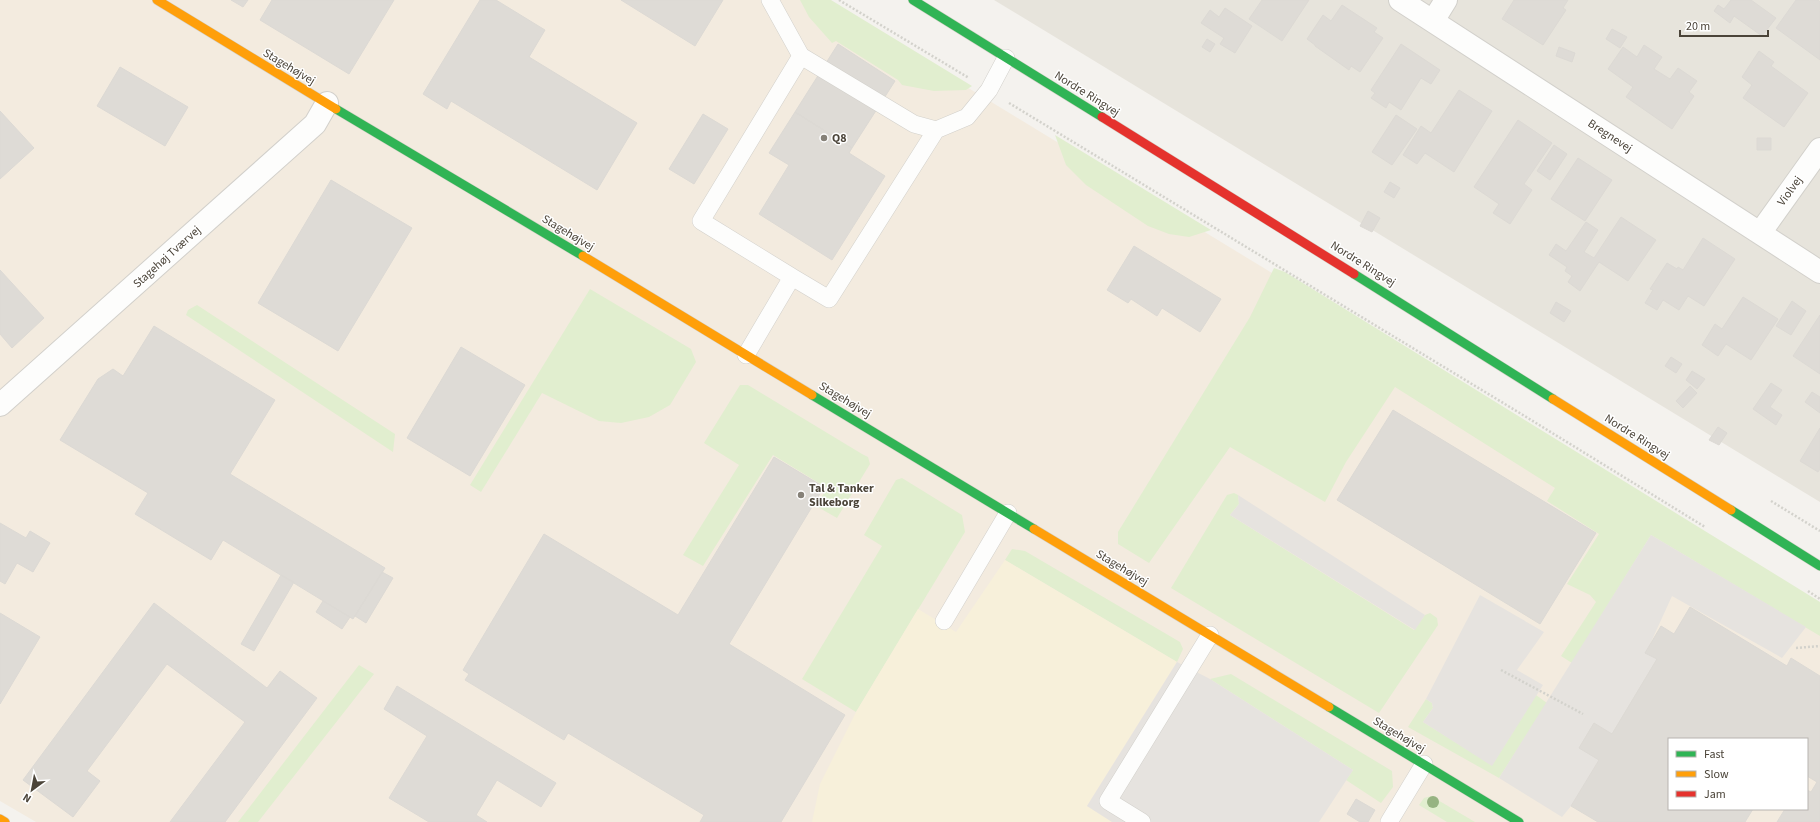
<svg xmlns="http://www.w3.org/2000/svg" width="1820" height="822" font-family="'Source Sans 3',sans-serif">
	<rect width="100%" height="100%" fill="#f4f2ee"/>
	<path fill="#e7e4dc" d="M994,0H1820V502Z"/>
	<path fill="#f3ebdf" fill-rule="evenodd" d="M0,0H824L1820,607V822H36L0,801ZM1669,739H1807V809H1669Z"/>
	<path fill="#e1eecf" d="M800,0H831L972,86L966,90L934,91L902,85L898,80L836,41L832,43L809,17Z
		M1055,135L1211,230L1189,237L1169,234L1148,226L1086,185L1066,165Z
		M1274,268L1285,272L1820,602V636L1651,535L1572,663L1561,656L1596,602L1590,595L1567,584L1599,534L1547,501L1555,488L1395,387L1346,462L1325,502L1230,447L1149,563L1118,544V532L1250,317Z
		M590,289L691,349L696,362L670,405L649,417L621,423L599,421L542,393L481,492L470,485Z
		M197,305L395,434L393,452L186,315L188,310Z
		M740,385H748L862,454L868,457L870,464L837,518L816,506L827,488L773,455L703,566L683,555L739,465L704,443Z
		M902,478L962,515L965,532L856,712L802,679L882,546L864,535L896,480Z
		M1234,493L1238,495L1239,504L1230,515L1414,630L1425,615L1430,613L1437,618L1438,625L1379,713L1171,588L1227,495Z
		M1012,549L1025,551L1180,642L1183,649L1177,662L1005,560Z
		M359,665L374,674L258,822H238Z
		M1231,674L1392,771L1393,787L1381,803L1346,780L1353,770L1210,679Z
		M1536,695L1547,703L1499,778L1408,727L1426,699L1432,703L1433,708L1423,722L1492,765Z
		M1431,796L1475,822H1447L1419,805L1424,798Z"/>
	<path fill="#f7f0da" d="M1005,560L1177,662L1087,806L1112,822H812L820,784L856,712L918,609L956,632Z"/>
	<path fill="#e6e3df" d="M1238,495L1425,615L1415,630L1230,515L1239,504Z
		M1651,535L1806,627L1782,658L1672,596L1646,653L1657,659L1612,734L1594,723L1579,748L1599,760L1571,806L1562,817L1499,778Z
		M1480,595L1544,632L1517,670L1543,685L1492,766L1423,722L1433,708L1432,703L1426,699Z
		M1177,662L1210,679L1353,770L1319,822H1112L1087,806Z"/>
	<path fill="#dedbd6" stroke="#dcd9d4" d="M231,0H248L243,7Z
		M272,0H394L349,74L260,20Z
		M480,0H496L545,30L529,57L637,123L597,190L451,101L447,109L423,94Z
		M621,0H723L695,46Z
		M1262,0H1309L1282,41L1249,19Z
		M1514,0H1568L1563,8L1566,10L1543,45L1502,19Z
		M1731,0H1751L1776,18L1762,36L1734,16L1730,23L1714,11L1718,5L1724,9Z
		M1796,0H1818L1820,2V60L1776,28Z
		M1342,5L1377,28L1374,32L1383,38L1360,72L1351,66L1349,70L1315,46V45L1307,39L1323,15L1331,21Z
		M1225,8L1252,26L1235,53L1220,44L1224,38L1201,23L1210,10L1219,17Z
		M1612,29L1627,37L1620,48L1606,39Z
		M1207,39L1215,44L1210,52L1202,47Z
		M838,44L895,81L852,148L795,112Z
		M1401,44L1440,70L1431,84L1421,78L1401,110L1389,102L1386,108L1371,98L1375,93L1371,90Z
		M1644,45L1662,57L1654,69L1670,79L1678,68L1697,81L1689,92L1694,96L1672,129L1626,97L1633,87L1608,69L1623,47L1637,57Z
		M1559,47L1575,53L1572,62L1556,56Z
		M1759,51L1774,62L1771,66L1808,93L1784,127L1743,98L1752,85L1742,77Z
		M120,67L188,107L165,146L97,106Z
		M1459,90L1492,111L1454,172L1425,153L1417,164L1403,155L1421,126L1431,133Z
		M0,111L34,148L0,179Z
		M795,112L852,148L849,153L885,176L832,260L759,214L789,165L769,153Z
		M703,114L728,129L694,184L669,169Z
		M1396,115L1417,129L1392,165L1372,152Z
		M1518,120L1552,143L1524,184L1532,190L1510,224L1493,213L1499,204L1474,187Z
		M1757,138H1771V150H1757Z
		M1554,145L1567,154L1550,180L1537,171Z
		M1578,158L1612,180L1585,221L1551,199Z
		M331,180L412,228L338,351L258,303Z
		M1390,182L1400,188L1394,198L1384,192Z
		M1368,211L1380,218L1372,232L1360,226Z
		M1621,217L1656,240L1628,281L1599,262L1580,291L1568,282L1572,276L1565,271L1567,267L1549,255L1556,244L1566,251L1586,222L1598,230L1584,252L1594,258Z
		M1703,238L1735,259L1704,306L1688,296L1679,310L1663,300L1657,310L1645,303L1653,290L1650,289L1667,263L1677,269L1678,267L1683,270Z
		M1134,246L1221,299L1200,332L1162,308L1157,316L1131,299L1128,303L1107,290Z
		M0,270L44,318L12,348L0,334Z
		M1743,297L1778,319L1751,360L1726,344L1718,356L1702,345L1715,324L1722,329Z
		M1792,301L1806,311L1791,335L1776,326Z
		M1556,302L1571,311L1564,322L1550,313Z
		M1820,315V374L1793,356Z
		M154,326L275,400L230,474L385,568L353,619L223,540L211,560L135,514L148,493L60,440L98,379L113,369L123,376Z
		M461,347L525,385L470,476L407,438Z
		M1671,357L1682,364L1676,373L1665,366Z
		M1692,371L1705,379L1697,389L1686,380Z
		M1771,383L1782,390L1770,407L1782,415L1776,425L1753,409Z
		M1690,386L1697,393L1683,408L1676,401Z
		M1812,392L1820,397V413L1805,402Z
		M1393,410L1596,533L1540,624L1337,500Z
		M1718,427L1727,433L1719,445L1709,440Z
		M1820,428V469L1818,472L1800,461Z
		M774,457L824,487L729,644L845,715L781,822H700L704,815L568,733L564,740L465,680L469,674L463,670L544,534L678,615Z
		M0,523L26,538L30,531L50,543L33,572L17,563L5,584L0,581Z
		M382,572L393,578L366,623L355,616Z
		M281,575L294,582L254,651L241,644Z
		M323,601L350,617L342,629L316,612Z
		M154,603L267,688L280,671L317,698L225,822H170L245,722L167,664L87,771L100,781L73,817L23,780Z
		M1690,607L1787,666L1791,658L1820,676V822H1777L1785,809H1807V790L1811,792L1817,782L1807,776V739H1669V809H1753L1745,822H1598L1571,806L1599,760L1579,748L1594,723L1612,734L1657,659L1645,653L1661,626L1674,634Z
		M0,613L40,637L0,704Z
		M397,686L556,783L541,807L497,780L476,815L487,822H429L389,798L427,736L384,709Z
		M1356,799L1375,810L1368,822H1360L1347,814Z"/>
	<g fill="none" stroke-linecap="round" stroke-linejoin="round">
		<g stroke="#d2d0cb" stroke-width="18">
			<path id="lane" d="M770,0L801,56L914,124L936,130L967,117L989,90L1006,58
				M792,277L829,299L936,130
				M746,355L792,277L701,221L801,56
				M944,621L1008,513
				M1142,822L1108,801L1210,635
				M1389,822L1424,764"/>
		</g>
		<g stroke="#d2d0cb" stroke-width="24">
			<path id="street" d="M1400,0L1820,272
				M1433,21L1446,0
				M1760,233L1820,149
				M0,405L315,124L327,103"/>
		</g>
		<g stroke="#d3cfc5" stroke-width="10">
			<path id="fast" d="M913,0L1102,117
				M336,109L583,256
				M1354,274L1553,399
				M812,395L1034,529
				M1731,510L1820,566
				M1329,707L1519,822"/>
		</g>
		<g stroke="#d3cfc5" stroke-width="10">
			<path id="slow" d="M157,0L336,109
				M583,256L812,395
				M1553,399L1731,510
				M1034,529L1329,707
				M0,819L5,822"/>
		</g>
		<g stroke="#d3cfc5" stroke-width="10">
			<path id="jam" d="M1102,117L1354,274"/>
		</g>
		<path stroke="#d3d2cc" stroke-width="2.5" stroke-dasharray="2 2" stroke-linecap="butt" d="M839,0L969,78
			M1009,103L1523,415L1705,527
			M1771,501L1820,531
			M1808,591L1820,599
			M1796,648L1820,646
			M1501,670L1583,714"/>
		<use href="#lane" stroke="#fdfdfc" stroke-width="17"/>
		<use href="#street" stroke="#fdfdfc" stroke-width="22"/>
		<use href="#fast" stroke="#30b455" stroke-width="9"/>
		<use href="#slow" stroke="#ff9f0a" stroke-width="9"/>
		<use href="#jam" stroke="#e5322d" stroke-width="9"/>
	</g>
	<circle fill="#96b382" cx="1433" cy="802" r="6"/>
	<g fill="#868178" stroke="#fff" stroke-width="1.5">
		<circle cx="824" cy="138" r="4"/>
		<circle cx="801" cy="495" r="4"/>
	</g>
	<g text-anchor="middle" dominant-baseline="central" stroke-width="3" stroke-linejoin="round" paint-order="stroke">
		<g font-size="12" fill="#4b4439" stroke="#fff">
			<text transform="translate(289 67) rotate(31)">Stagehøjvej</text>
			<text transform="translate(1087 94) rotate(32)">Nordre Ringvej</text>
			<text transform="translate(1610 136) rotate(33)">Bregnevej</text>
			<text transform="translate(1790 191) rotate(-54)">Violvej</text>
			<text transform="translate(568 233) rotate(31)">Stagehøjvej</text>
			<text transform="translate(167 257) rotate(-42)">Stagehøj Tværvej</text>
			<text transform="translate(1363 264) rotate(32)">Nordre Ringvej</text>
			<text transform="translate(845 400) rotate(31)">Stagehøjvej</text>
			<text transform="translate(1637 437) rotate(32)">Nordre Ringvej</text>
			<text transform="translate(1122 568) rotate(31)">Stagehøjvej</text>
			<text transform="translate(1399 735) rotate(31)">Stagehøjvej</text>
		</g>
		<g font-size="12" font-weight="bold" fill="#4b4439" stroke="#fff" text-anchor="start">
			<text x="832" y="138">Q8</text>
			<text x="809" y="488">Tal &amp; Tanker<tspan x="809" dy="14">Silkeborg</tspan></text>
		</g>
	</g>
	<rect x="1668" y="738" width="140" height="72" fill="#ffffff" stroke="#b7b4b0"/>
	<rect x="1676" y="751" width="20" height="6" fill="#30b455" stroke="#b7b4b0"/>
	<text x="1704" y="758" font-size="12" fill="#4b4439">Fast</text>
	<rect x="1676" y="771" width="20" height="6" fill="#ff9f0a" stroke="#b7b4b0"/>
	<text x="1704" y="778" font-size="12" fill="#4b4439">Slow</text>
	<rect x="1676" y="791" width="20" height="6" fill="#e5322d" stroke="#b7b4b0"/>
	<text x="1704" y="798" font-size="12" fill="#4b4439">Jam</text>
	<g transform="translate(32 790) rotate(212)" stroke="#ffffff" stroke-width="3" paint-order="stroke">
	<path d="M0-3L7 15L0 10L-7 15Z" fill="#4b4439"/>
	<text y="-6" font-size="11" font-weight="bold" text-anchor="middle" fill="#4b4439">N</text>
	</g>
	<path d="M1680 30v6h88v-6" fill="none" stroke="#4b4439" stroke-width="2"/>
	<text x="1686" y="30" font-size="12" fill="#4b4439" stroke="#ffffff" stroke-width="3" paint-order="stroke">20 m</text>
</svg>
